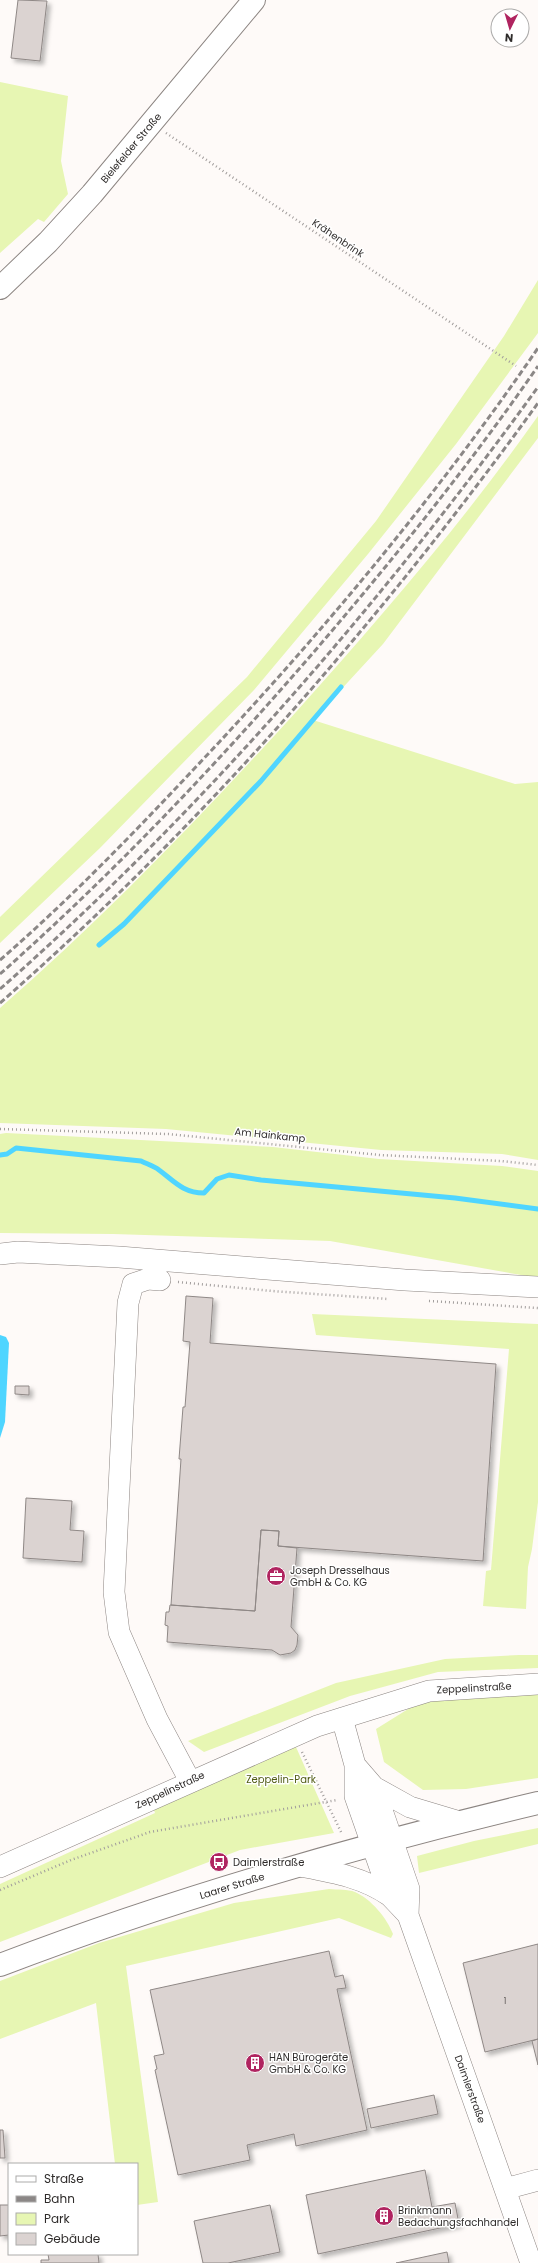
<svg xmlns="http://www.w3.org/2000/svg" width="538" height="2263" font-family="Poppins,sans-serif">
	<defs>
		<filter id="shadow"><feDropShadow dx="3.5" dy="3.5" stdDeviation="2" flood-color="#0004"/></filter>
	</defs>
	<rect width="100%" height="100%" fill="#fefaf8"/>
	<path fill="#e7f6b3" d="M0,82L68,96L61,161L68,194L44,222L38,219L0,253Z
		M538,280V333L456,444L368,554L254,690L100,848L0,943V917L247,677L376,521L504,336Z
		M538,416V438L383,644L313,720L515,784L538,782V1160L502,1154L381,1150L166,1129L0,1123V1008C106,916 202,815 296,712C381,617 465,520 538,416Z
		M6,1133L273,1147L379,1159L502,1166L538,1171V1278L330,1241L113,1234L0,1233V1134Z
		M312,1314L538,1324V1502L532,1549L528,1567L526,1609L483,1606L486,1571L491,1570L509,1349L316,1335Z
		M519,1655H538V1668L438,1672L350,1696L204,1752L188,1741L336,1683L445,1659Z
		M538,1690V1778L466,1789L423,1790L384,1762L376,1729L413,1706L456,1695Z
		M296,1747L334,1833L240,1850L0,1942V1884L155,1813L153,1807Z
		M538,1828V1844L419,1873L417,1856L474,1841Z
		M329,1889C337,1890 348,1889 355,1892C371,1899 387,1918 393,1934L391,1938L339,1918L126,1966L158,2202L137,2205V2164H115L96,2003L0,2039V1981L99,1943L234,1903Z"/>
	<path fill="#4fd5ff" d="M0,1335L6,1337L9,1343L5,1422L0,1438Z"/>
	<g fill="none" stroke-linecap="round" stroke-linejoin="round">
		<path stroke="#4fd5ff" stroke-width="5" d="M99,945L124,924L261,781L341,687
			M0,1155L7,1154L16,1148L141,1161C147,1164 154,1166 159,1170C174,1181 183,1193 204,1193L217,1179L229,1175L261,1180L455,1198L538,1209"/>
	</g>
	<path fill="#dbd3d1" stroke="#8f8886" filter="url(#shadow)" d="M18,0L47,1L40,61L11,58Z
		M186,1296L213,1298L210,1343L496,1364L483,1561L278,1546L279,1531L261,1530L255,1611L171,1605L181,1459H179L183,1407H185L190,1342L183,1341Z
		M15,1386H29V1395L15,1394Z
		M26,1498L72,1501L70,1530L84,1531L82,1562L23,1558Z
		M261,1530L279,1531L278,1546L297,1548L291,1627L298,1635L297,1645L295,1650L291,1653L280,1655L272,1650L167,1642L168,1626L165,1625L166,1612H169L170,1605L255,1611Z
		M538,1944V2039L485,2052L463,1963Z
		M329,1951L335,1977L343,1975L346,1988L337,1989L367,2130L296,2146L294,2134L247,2145L250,2160L178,2175L155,2070L157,2069L154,2056L164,2054L150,1990Z
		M538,2039V2065L532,2041Z
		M434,2095L438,2114L371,2128L367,2109Z
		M0,2130H3L5,2158H0Z
		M425,2170L432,2207L455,2203L459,2224L318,2254L306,2195Z
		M0,2205H9V2235L0,2236Z
		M270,2205L280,2252L228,2263H203L194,2221Z
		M447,2252L449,2263H396Z
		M48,2254H98L99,2263H41V2260H49Z"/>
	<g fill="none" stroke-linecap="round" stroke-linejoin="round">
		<g stroke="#8c8582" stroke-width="22">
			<path id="minor" d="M0,1254L18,1252L119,1257L405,1280L538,1287
				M160,1280L148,1279L133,1284L128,1303L114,1592L119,1632L157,1719L190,1781
				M342,1718L355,1765V1796L390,1896L408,1915
				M355,1765L374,1787L409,1889L408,1915L531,2263
				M374,1787L410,1807L460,1822
				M300,1866C332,1872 363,1877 390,1896
				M0,1867L317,1726L429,1691L538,1684
				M505,2189L538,2180"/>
		</g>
		<g stroke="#8c8582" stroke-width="24">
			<path id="major" d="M0,288L48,242L92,194L254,0
				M0,1965C175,1898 356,1846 538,1803"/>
		</g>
		<path stroke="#a19d9c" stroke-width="2.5" stroke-dasharray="1 3" stroke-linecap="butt" d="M166,133L516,366
			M0,1129L168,1134L380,1155L501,1161L538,1165
			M178,1282L272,1291L388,1299
			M429,1301L538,1308
			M302,1752L342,1834
			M0,1890L71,1860L150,1832L337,1800"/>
		<use href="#minor" stroke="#fff" stroke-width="21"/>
		<use href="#major" stroke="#fff" stroke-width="22"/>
		<path stroke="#8b8786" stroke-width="3" stroke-dasharray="6 3" stroke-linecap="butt" d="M0,960C68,901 131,836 193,770C318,638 435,498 538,348
			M0,974C114,873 220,761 319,646C396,556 471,463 538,366
			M0,989C202,811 380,605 538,387
			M0,1003C202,826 381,620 538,403"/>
	</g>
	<defs>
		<g id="office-disc" transform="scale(1)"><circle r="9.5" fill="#b02460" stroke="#fff"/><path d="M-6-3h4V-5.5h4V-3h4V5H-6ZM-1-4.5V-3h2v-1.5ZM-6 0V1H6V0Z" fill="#fff"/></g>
		<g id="bus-disc" transform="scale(1)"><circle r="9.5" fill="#b02460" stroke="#fff"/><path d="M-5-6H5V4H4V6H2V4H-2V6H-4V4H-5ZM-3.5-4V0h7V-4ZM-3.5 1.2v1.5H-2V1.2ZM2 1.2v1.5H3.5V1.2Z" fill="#fff"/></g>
		<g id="building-disc" transform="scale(1)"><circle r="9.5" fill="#b02460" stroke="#fff"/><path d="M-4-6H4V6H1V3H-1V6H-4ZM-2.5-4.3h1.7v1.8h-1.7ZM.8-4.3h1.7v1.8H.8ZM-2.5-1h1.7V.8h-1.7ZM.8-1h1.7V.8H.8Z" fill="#fff"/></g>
	</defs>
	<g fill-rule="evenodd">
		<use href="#office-disc" x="276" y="1576"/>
		<use href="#bus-disc" x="219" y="1862"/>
		<use href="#building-disc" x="255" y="2063"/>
		<use href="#building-disc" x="384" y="2216"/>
	</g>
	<g text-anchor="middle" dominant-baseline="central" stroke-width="3" stroke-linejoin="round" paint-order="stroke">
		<g font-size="8" fill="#5a5654">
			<text x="505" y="2001">1</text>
		</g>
		<g font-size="10" fill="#2f2c2b" stroke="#fff">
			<text transform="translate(131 148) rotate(-50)">Bielefelder Straße</text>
			<text transform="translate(338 238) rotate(34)">Krähenbrink</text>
			<text transform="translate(270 1135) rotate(6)">Am Hainkamp</text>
			<text transform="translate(474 1688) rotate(-3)">Zeppelinstraße</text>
			<text transform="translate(170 1790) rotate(-25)">Zeppelinstraße</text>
			<text transform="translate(232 1886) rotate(-17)">Laarer Straße</text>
			<text transform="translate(470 2089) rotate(70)">Daimlerstraße</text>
		</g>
		<g font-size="10" fill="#2f2c2b" stroke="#fff" text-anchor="start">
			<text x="290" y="1570">Joseph Dresselhaus<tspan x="290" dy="12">GmbH &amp; Co. KG</tspan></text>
			<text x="233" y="1862">Daimlerstraße</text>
			<text x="269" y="2057">HAN Bürogeräte<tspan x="269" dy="12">GmbH &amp; Co. KG</tspan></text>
			<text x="398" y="2210">Brinkmann<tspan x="398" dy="12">Bedachungsfachhandel</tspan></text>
		</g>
		<g font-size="10" fill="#505b13" stroke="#fff">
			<text x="281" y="1779">Zeppelin-Park</text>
		</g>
	</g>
	<rect x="8" y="2163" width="130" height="92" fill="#ffffff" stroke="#acabaa"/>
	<rect x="16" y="2176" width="20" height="6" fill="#ffffff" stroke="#acabaa"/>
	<text x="44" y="2183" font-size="12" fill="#2f2c2b">Straße</text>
	<rect x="16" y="2196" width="20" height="6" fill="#8b8786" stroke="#acabaa"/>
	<text x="44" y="2203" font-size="12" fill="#2f2c2b">Bahn</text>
	<rect x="16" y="2213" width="20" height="12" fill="#e7f6b3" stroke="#acabaa"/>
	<text x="44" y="2223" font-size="12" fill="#2f2c2b">Park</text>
	<rect x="16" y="2233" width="20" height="12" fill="#dbd3d1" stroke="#acabaa"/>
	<text x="44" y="2243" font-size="12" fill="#2f2c2b">Gebäude</text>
	<g transform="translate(510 28) rotate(185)"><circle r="19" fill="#ffffff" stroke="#acabaa"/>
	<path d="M0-3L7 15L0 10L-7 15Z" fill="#b02460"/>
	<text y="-6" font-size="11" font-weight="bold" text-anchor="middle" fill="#2f2c2b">N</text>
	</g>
</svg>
